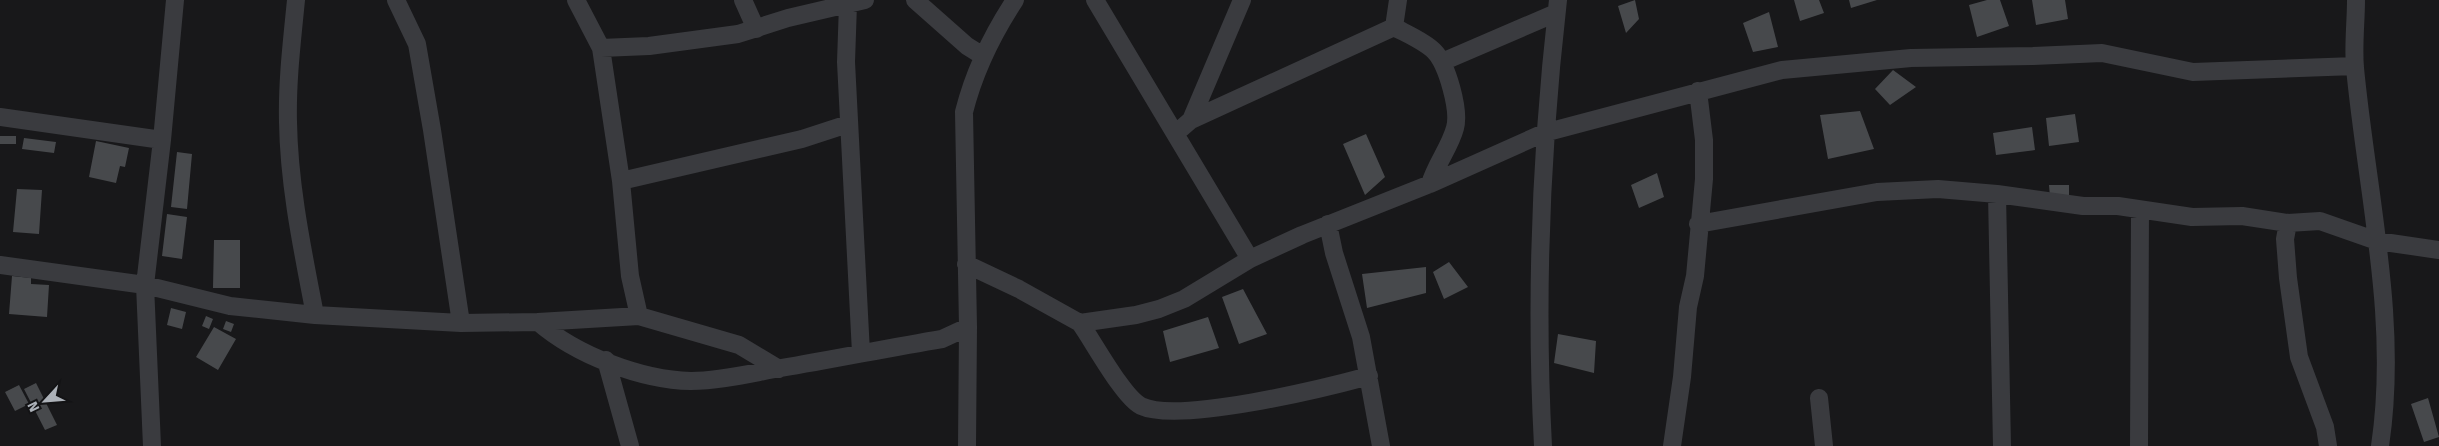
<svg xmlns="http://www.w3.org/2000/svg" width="2439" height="446" font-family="'Fira Sans',sans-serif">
	<rect width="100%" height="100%" fill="#18181a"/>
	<path fill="#47494c" d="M1635,0L1639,19L1626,33L1618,6Z
		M1794,0H1819L1824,13L1800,21Z
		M1849,0H1877L1851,8Z
		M1987,0H2000L2009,26L1977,37L1969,5Z
		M2032,0H2065L2068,19L2036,25Z
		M1769,12L1778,47L1753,52L1743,23Z
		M1893,70L1916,87L1890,105L1875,89Z
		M1860,111L1874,149L1828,159L1820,115Z
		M2075,114L2079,142L2049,146L2046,118Z
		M2032,127L2035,150L1996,155L1993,133Z
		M1366,134L1385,177L1365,195L1343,144Z
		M0,136H16V144H0Z
		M24,138L56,142L54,153L22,149Z
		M96,141L129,148L125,167L120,166L116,183L89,177Z
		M177,152L192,154L187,209L171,207Z
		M1657,173L1664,197L1639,208L1631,185Z
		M2049,185H2069V197H2050Z
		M17,189L42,190L39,234L13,232Z
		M167,214L187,217L182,259L162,256Z
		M214,240H240V288H213Z
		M1449,262L1468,287L1444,299L1433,272Z
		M1426,267V293L1367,308L1362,274Z
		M12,276L31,278V284L49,285L47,317L9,314Z
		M1243,289L1267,334L1239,344L1222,297Z
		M171,308L186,312L182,329L167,325Z
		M206,316L213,319L209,329L202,326Z
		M1208,317L1219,348L1170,362L1163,331Z
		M226,321L234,324L231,332L223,329Z
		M214,327L236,339L218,370L196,357Z
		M1558,334L1596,341L1594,373L1554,363Z
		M36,383L57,425L45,430L24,389Z
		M19,385L29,404L15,411L5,392Z
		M2428,398L2439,437L2424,442L2411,404Z"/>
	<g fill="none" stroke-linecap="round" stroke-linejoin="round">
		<path stroke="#3a3b3f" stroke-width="18" d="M296,0C292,41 287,81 288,122C289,187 303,252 315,315
			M396,0L417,44L432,130L461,323
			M576,0L601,48L621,181L630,276L639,316
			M743,0L756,29
			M915,0L967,46L983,56
			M1095,0L1250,259
			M2356,0C2356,22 2353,46 2355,68C2367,194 2399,320 2380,446
			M848,4L846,62L861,353
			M1394,27C1407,34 1424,41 1434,51C1447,64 1460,110 1455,128C1450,147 1436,164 1430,184
			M1394,27L1398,0
			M601,48L649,46L738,34L788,18L865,0
			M1442,62L1556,13
			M0,117L162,140
			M1191,120L1242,0
			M1176,133L1191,120L1394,27
			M621,181L802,139L848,124
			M1997,194L2002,446
			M2288,223L2285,239L2288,278L2299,357L2325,427L2328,446
			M1328,224L1334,253L1361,337L1381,446
			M1698,224L1877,192L1938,189L1997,194L2083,206H2118L2192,217L2242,216L2288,223L2320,221L2377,241L2439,250
			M966,264L1019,289L1080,323L1136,315L1159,309L1184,299L1250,259L1302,235L1430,184L1544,133L1782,70L1911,58L2033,56L2102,53L2193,72L2355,66
			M0,265L145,285L230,306L315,315L461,323L538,322C576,355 641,380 691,381C721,381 752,373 781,368C835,359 888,348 942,339L968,327
			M538,322L639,316L739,345L779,369
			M1080,323C1093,341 1123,397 1141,406C1179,424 1325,388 1369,376
			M606,360L630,446
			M1819,398L1824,446
			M152,446L145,285L162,140L175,0
			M967,446L968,327L964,112C974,72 992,35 1015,0
			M1543,446C1535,297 1541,148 1558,0
			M1672,446L1682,377L1688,307L1695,276L1704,179V140L1698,91
			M2139,446L2140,210"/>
	</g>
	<g transform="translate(45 401) rotate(244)" stroke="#131315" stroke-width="4" paint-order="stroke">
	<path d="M0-4L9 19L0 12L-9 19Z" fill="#acb1b8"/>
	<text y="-8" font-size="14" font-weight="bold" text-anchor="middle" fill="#acb1b8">N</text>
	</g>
</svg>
